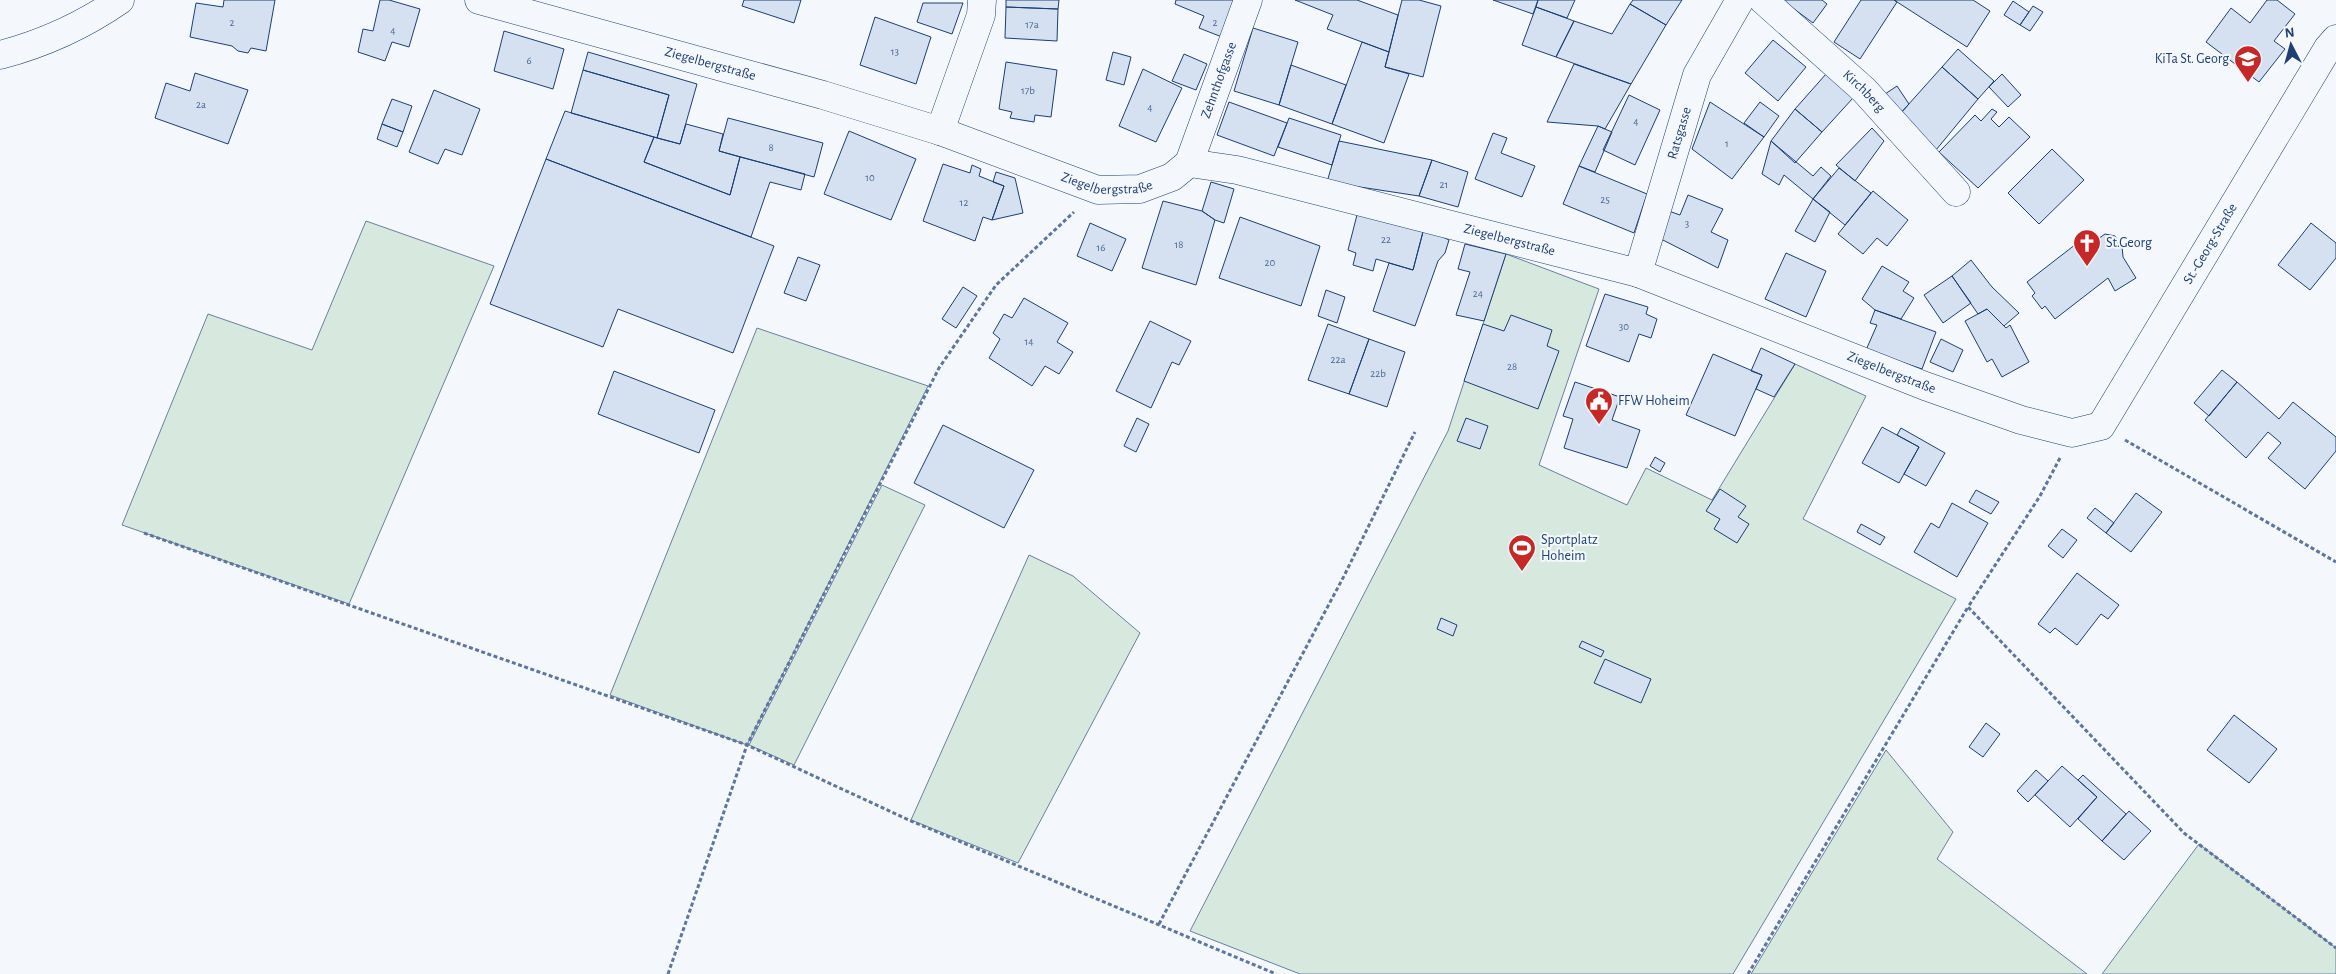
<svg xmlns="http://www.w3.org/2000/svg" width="2336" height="974" font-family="'Alegreya Sans',sans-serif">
	<rect width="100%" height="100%" fill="#f4f7fb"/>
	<path fill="#d7e8df" stroke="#687fa3" d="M366,221L494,266L349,604L122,525L208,314L312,350Z
		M1506,254L1599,289L1539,465L1627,505L1646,468L1712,500L1795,364L1866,396L1803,519L1956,599L1733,974H1300L1190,931L1448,431Z
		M757,328L928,386L747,745L610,695Z
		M882,485L925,505L794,765L749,745Z
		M1029,555L1073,576L1140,633L1018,863L911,820Z
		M1886,750L1953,832L1937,859L2087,974H1751Z
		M2199,844L2336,948V974H2102Z"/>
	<path fill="#d5e0f0" stroke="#1d3f73" d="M224,0H275L266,51L251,48L248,53L238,51L232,46L190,37L196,3L223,7Z
		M380,0H389L420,9L409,47L392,42L385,61L358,52L363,29L373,31Z
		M744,0H801L794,23L742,6Z
		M1006,0H1059L1058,9L1006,7Z
		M1176,0H1238L1222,37L1199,28L1204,16L1175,4Z
		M1295,0H1357L1398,15L1389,52L1327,29L1333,15Z
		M1402,0H1419L1441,6L1423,77L1385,67Z
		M1493,0H1538L1533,14Z
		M1538,0H1575L1567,18L1536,7Z
		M1633,0H1682L1666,25L1630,4Z
		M1782,0H1822L1827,4L1813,23Z
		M1861,0H1894L1897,2L1860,59L1834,42Z
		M1894,0H1973L1990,11L1967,47Z
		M2267,0H2277L2295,14L2274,41L2285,49L2259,82L2206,42L2231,8L2250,23Z
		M2013,1L2029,12L2020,25L2004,15Z
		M923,3H963L952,34L917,22Z
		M1630,4L1666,25L1631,84L1556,57L1574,21L1612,34Z
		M2033,6L2043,12L2030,31L2020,25Z
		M1006,7L1058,9L1057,41L1005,38Z
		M1536,7L1574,21L1556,57L1522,45Z
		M875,17L931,37L916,84L860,65Z
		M1253,28L1298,42L1279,105L1234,91Z
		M504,31L564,49L553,89L494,71Z
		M1773,40L1806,67L1778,101L1745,73Z
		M1362,42L1389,52L1385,67L1409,74L1384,143L1332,124Z
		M1958,49L1994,81L1978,99L1942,67Z
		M588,52L697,84L680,144L657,138L669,95L583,70Z
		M1113,52L1131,57L1124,85L1106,80Z
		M1184,54L1207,64L1196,90L1172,81Z
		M1006,62L1057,70L1051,117L1035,115L1034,122L1010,118L1012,112L999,109Z
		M1574,64L1631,84L1605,129L1598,126L1547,122Z
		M1291,65L1346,85L1332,124L1279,105Z
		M1942,67L1978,99L1936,150L1899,115Z
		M1143,69L1182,88L1156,142L1119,126Z
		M583,70L669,95L657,138L571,113Z
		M195,73L248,90L228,144L155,118L166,83L190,91Z
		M1826,74L1853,98L1822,132L1795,109Z
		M2002,74L2021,95L2008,107L1989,87Z
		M1897,86L1909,104L1899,115L1885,94Z
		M434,90L480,109L462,155L445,149L438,164L409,152Z
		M1629,95L1660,110L1635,165L1603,150Z
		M392,99L412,106L403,132L382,124Z
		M1229,102L1287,123L1274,156L1217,135Z
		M1710,102L1764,137L1732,179L1692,149Z
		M1760,102L1779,116L1764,137L1744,123Z
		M1795,109L1822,132L1795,163L1771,141Z
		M1992,109L1997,112L1991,119L1999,127L2009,117L2030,137L1978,188L1939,152L1975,115L1981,121Z
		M565,111L654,137L644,162L730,195L740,157L805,174L801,190L770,182L751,237L546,159Z
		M728,118L823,143L814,177L719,151Z
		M1289,118L1341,135L1332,165L1278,147Z
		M382,124L403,132L397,147L377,139Z
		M686,124L723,134L719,151L740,157L730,195L644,162L654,137L680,144Z
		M1598,126L1612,132L1595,172L1579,166Z
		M1872,128L1884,141L1855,181L1836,165Z
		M849,131L916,159L891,220L824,194Z
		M1493,133L1507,138L1501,153L1535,166L1522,197L1475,179Z
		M1339,141L1432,160L1419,196L1327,182Z
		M1771,141L1813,176L1821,167L1831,176L1813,199L1784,175L1779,185L1762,174Z
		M2052,149L2084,180L2039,224L2008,193Z
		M546,159L774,246L733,353L618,309L603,347L490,304Z
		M1432,160L1468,172L1458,207L1419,196Z
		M943,164L970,173L972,165L981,169L979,176L1004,186L992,220L983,217L975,241L923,221Z
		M1579,166L1647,194L1634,233L1563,204Z
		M1839,168L1871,193L1845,225L1813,199Z
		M996,172L1015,178L1023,213L992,220L1004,186L993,182Z
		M1211,182L1234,189L1224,223L1215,220L1202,211Z
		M1873,191L1908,220L1887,246L1877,238L1863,254L1838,234Z
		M1688,195L1723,209L1711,232L1728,240L1718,268L1655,236L1663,209L1680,215Z
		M1813,199L1830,212L1815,242L1795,231Z
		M1163,201L1202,211L1215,220L1196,285L1142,268Z
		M1358,211L1424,228L1413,270L1376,259L1373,271L1353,265L1356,253L1348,250Z
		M1240,217L1320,246L1301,306L1219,278Z
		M1090,223L1126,239L1112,271L1077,256Z
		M2311,223L2336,243V258L2310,290L2278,265Z
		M1424,228L1449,240L1445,253L1438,261L1415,326L1373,311L1389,263L1413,270Z
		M2089,234L2095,241L2105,234L2115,236L2122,246L2123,257L2136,278L2115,291L2108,278L2055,319L2045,306L2042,309L2032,296L2035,293L2027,282Z
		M1465,244L1506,254L1484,321L1456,315L1470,272L1458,269Z
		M1786,253L1826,271L1806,317L1765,299Z
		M798,257L820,265L806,301L784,293Z
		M1971,260L1992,287L2019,313L2004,326L1987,309L1978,314L1952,276Z
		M1882,266L1909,282L1903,291L1914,298L1901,319L1875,310L1862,299Z
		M1952,276L1971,303L1943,323L1924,295Z
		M963,287L977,296L956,328L942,319Z
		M1326,290L1345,297L1337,323L1318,316Z
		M1605,294L1648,307L1646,314L1657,319L1651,338L1639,334L1629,362L1586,346Z
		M1024,298L1068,323L1057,342L1073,352L1059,374L1045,366L1032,386L989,358L1000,339L993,333L1004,314L1012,318Z
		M1987,309L2006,328L2010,325L2029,362L2002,377L1992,359L1987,362L1965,321Z
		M1875,310L1936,332L1922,369L1866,350L1877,325L1870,323Z
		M1511,315L1552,330L1547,346L1559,351L1538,409L1464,381L1483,324L1504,331Z
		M1150,321L1191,341L1179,365L1172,362L1151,408L1116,391Z
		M1328,324L1369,339L1349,394L1308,380Z
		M1369,339L1405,352L1387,407L1349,394Z
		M1941,339L1963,350L1953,372L1930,362Z
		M1761,348L1795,364L1774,397L1756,389L1762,375L1751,371Z
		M1713,354L1762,375L1735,436L1686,415Z
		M2222,370L2237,382L2209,416L2194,403Z
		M614,371L715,410L699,453L598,414Z
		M1575,382L1620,397L1612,420L1640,430L1627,468L1564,448L1573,419L1563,416Z
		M2237,382L2279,419L2293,402L2336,437V451L2305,489L2268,458L2281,443L2268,432L2246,458L2205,420Z
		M1137,418L1149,424L1136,452L1124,446Z
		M1466,418L1488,426L1480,449L1457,441Z
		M943,425L1034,470L1004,528L914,483Z
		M1882,427L1919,447L1899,483L1862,463Z
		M1901,428L1945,453L1926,486L1904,474L1919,447L1897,435Z
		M1655,457L1665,463L1660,472L1650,466Z
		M1720,489L1746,506L1738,517L1749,524L1737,543L1714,529L1720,519L1706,511Z
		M1976,490L1999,502L1991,514L1969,502Z
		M2136,493L2162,512L2131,552L2106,533Z
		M1952,503L1988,523L1957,577L1914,552L1931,523L1939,528Z
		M2095,508L2114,523L2106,533L2087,518Z
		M1861,524L1885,537L1880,545L1857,532Z
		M2062,529L2077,540L2063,558L2048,546Z
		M2077,573L2119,605L2108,619L2101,614L2077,645L2055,628L2050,633L2038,624Z
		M1441,618L1457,625L1453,636L1437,629Z
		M1582,641L1604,651L1601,657L1579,647Z
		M1605,659L1651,679L1641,703L1594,683Z
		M2234,715L2277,749L2249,783L2207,750Z
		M1986,723L2000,734L1983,757L1969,747Z
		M2062,766L2097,797L2070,827L2035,795Z
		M2036,770L2048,781L2028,802L2017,791Z
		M2083,775L2126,814L2102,841L2078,819L2097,797L2078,780Z
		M2129,811L2151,831L2124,860L2102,841Z"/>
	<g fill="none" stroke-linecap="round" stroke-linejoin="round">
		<g stroke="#1d3f73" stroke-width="29">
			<g id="minor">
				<path id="s1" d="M479,0L823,95L940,131L1098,190L1140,189L1172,177L1189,163L1237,170L1638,273L1925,386L2021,420L2072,433L2101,426L2328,48L2336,39"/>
				<path id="s2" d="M1763,0L1864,90L1956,192"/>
				<path d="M0,55C42,44 84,25 120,0"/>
				<path d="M940,131L981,15L982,0"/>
				<path id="s3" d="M1189,163L1248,0"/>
				<path id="s4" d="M1638,273L1697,75L1740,0"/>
			</g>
		</g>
		<path stroke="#5e769c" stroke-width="3" stroke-dasharray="4 2.5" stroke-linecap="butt" d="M2125,440L2336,562
			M2060,458L2040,496L1968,607L2184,833L2336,948
			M144,533L747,745L911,821L1276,974
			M1159,924L1344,576L1415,432
			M668,974L747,745L939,368L996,285L1074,212
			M1748,974L1968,607"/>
		<use href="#minor" stroke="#f4f7fb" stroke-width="28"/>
	</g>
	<defs>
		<g id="school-pin" transform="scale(1.4375)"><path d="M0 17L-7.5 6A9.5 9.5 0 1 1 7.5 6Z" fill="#c62828" stroke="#f4f7fb"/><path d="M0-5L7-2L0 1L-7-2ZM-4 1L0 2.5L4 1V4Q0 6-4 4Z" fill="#fff"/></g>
		<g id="church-pin" transform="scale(1.4375)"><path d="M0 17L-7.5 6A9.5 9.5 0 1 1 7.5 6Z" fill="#c62828" stroke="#f4f7fb"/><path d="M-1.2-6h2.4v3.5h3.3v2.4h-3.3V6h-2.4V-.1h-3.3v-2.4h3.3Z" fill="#fff"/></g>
		<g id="civic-pin" transform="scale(1.4375)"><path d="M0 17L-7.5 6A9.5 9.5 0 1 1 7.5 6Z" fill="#c62828" stroke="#f4f7fb"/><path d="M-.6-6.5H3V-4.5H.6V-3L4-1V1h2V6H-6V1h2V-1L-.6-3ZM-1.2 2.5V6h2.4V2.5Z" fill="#fff"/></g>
		<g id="stadium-pin" transform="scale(1.4375)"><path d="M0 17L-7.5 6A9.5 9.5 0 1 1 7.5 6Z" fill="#c62828" stroke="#f4f7fb"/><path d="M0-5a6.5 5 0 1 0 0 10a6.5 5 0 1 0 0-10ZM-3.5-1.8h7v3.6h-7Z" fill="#fff"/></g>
	</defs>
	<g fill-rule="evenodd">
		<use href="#school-pin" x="2248" y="59"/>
		<use href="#church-pin" x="2087" y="243"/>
		<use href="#civic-pin" x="1599" y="401"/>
		<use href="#stadium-pin" x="1522" y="548"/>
	</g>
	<g text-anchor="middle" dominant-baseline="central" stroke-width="4" stroke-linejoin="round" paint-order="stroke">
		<g font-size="11" fill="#4b6792">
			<text x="232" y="22">2</text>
			<text x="1215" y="22">2</text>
			<text x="1032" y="24">17a</text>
			<text x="393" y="30">4</text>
			<text x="895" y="51">13</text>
			<text x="529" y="60">6</text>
			<text x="1028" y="90">17b</text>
			<text x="201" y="104">2a</text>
			<text x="1150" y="107">4</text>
			<text x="1636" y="121">4</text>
			<text x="1727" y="143">1</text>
			<text x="771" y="147">8</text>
			<text x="870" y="177">10</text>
			<text x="1444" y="184">21</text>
			<text x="1605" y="199">25</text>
			<text x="964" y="202">12</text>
			<text x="1687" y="223">3</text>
			<text x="1386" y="239">22</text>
			<text x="1179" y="244">18</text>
			<text x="1101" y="247">16</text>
			<text x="1270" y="262">20</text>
			<text x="1478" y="293">24</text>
			<text x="1624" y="326">30</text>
			<text x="1029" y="341">14</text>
			<text x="1338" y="359">22a</text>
			<text x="1512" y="366">28</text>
			<text x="1378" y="373">22b</text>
		</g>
		<g font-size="14" fill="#1d3f73" stroke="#f4f7fb" text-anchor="start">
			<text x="2229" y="59" text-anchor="end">KiTa St. Georg</text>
			<text x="2106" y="243">St.Georg</text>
			<text x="1618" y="401">FFW Hoheim</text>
			<text x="1541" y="540">Sportplatz<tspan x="1541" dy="16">Hoheim</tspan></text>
		</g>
		<g font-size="14" fill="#1d3f73" stroke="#f4f7fb">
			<text stroke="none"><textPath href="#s1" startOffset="240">Ziegelbergstraße</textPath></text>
			<text stroke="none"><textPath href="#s3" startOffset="88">Zehnthofgasse</textPath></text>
			<text stroke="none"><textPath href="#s2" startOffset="136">Kirchberg</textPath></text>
			<text stroke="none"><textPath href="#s4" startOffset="146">Ratsgasse</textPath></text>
			<text stroke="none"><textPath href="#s1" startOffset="656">Ziegelbergstraße</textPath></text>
			<text stroke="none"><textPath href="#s1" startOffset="1076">Ziegelbergstraße</textPath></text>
			<text stroke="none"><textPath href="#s1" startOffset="1914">St.-Georg-Straße</textPath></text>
			<text stroke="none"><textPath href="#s1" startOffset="1481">Ziegelbergstraße</textPath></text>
		</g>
	</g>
	<g transform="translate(2291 45) rotate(354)" stroke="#f4f7fb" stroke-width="4" paint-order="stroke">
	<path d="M0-4L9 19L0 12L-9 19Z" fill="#1d3f73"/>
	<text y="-8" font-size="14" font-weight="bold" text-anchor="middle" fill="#1d3f73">N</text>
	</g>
</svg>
